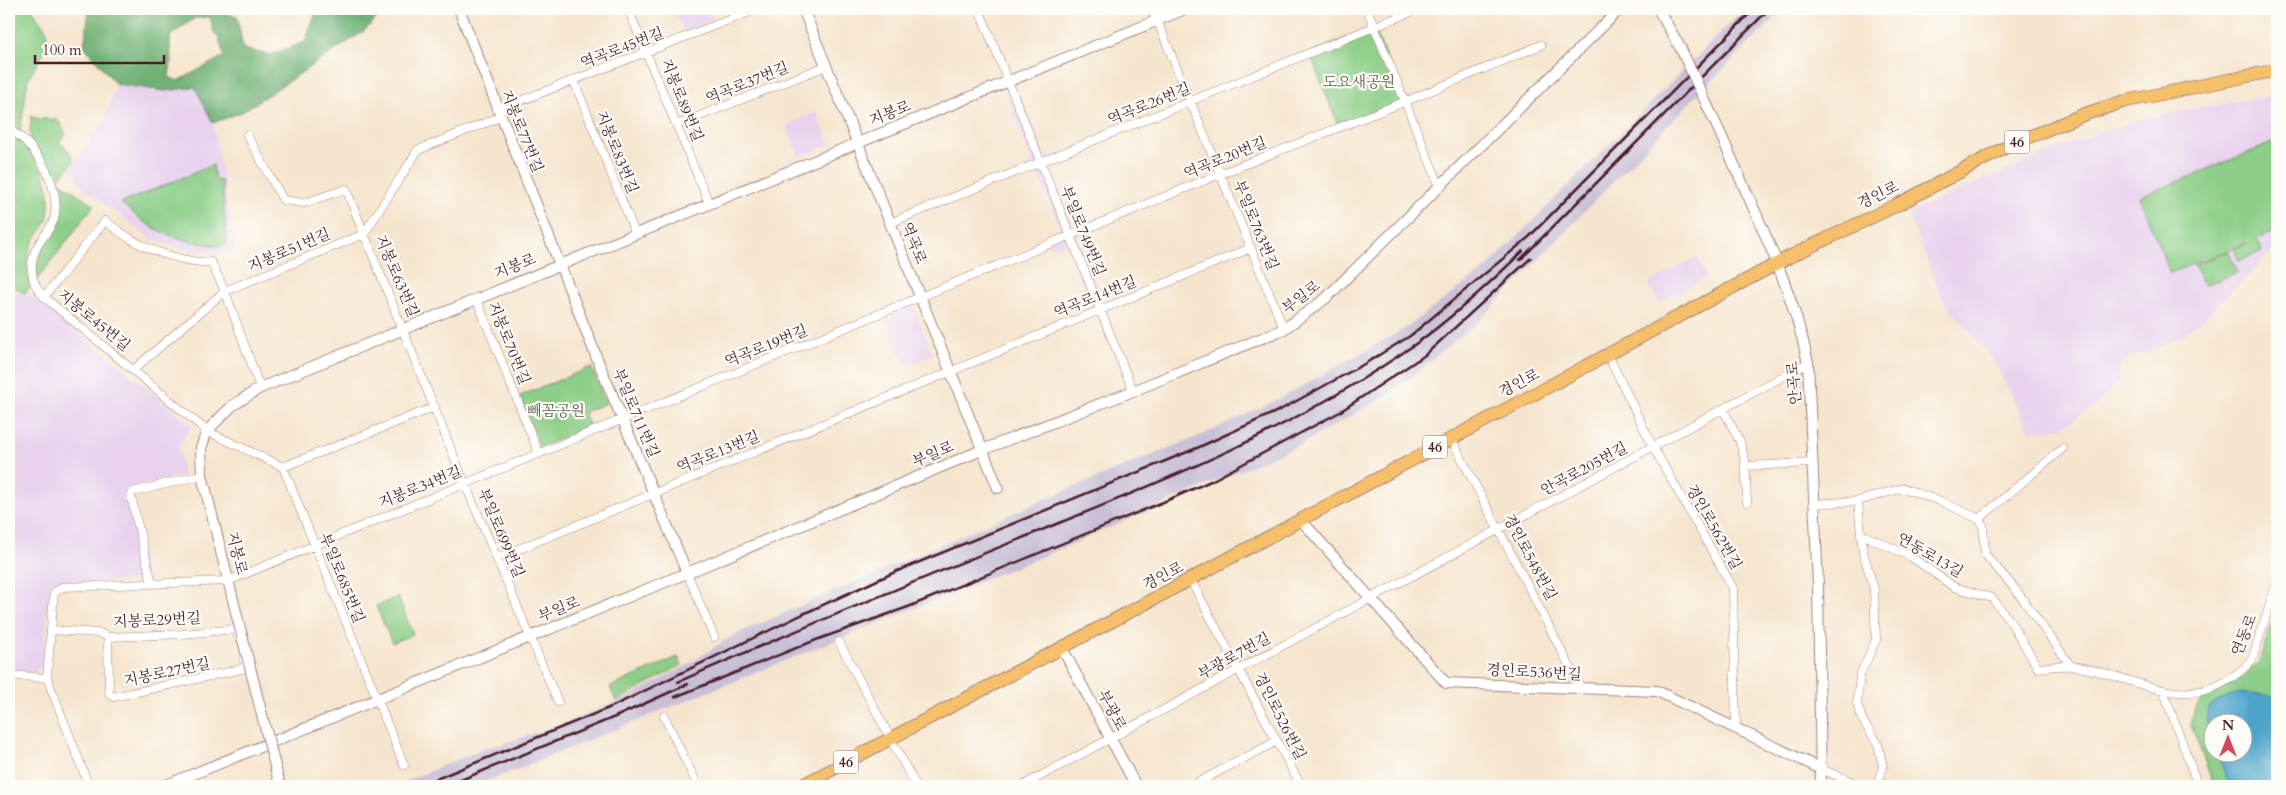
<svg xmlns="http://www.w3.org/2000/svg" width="2286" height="795" font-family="Cardo,'Noto Serif KR',serif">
	<rect width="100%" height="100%" fill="#fdfcf7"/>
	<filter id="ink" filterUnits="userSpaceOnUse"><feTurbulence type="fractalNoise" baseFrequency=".02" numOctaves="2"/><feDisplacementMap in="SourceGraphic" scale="10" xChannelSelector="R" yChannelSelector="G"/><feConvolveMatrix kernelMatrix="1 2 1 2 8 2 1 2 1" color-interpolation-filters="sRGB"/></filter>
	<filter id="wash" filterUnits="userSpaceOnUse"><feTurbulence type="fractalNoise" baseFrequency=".0096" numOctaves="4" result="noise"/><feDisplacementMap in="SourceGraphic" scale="20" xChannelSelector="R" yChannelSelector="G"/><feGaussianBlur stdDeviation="1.12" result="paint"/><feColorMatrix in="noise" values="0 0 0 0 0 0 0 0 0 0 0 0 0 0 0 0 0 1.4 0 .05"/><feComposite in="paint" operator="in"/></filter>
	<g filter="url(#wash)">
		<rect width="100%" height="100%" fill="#f6e5ce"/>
		<path fill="#e8d2ee" d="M674,9H708L713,21L684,32Z
			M116,84L165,91L195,87L213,123L235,249L218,254L204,250L198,254L151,239L79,184L72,165L105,120Z
			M1017,89L1045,157L1050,155L1053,161L1048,164L1074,228L1084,224L1088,234L1078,239L1104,303L1121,296L1123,302L1100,309L1133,391L1095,312L1084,315L1083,312L1093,308L1066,243L1053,248L1049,240L1062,234L1036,169L1027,172L1026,169L1033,162L1005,94Z
			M2277,94V247L2207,315L2180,338L2121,361L2118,381L2096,405L2063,427L2030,432L1995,363L1943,300L1908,213L2056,149L2128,123L2155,116Z
			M816,112L830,145L799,157L786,125Z
			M1697,257L1707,277L1659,303L1648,284Z
			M9,284L46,305L192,425L179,447L183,476L125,489L146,576L140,580L50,583L43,664L35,673L9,671Z
			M914,306L933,355L905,366L885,318Z"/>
		<path fill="#c9bfd7" d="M1744,9H1784L1695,97L1479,321L1391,393L1301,444L1063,548L476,786H394L480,750L566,724L630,696L686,666L734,635L1036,503L1209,432L1281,398L1406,328L1485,269Z"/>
		<path fill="#8bce87" stroke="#6a7659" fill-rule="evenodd" d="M9,9H32L47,31L46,49L28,79L19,139C36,159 50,176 49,203C49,209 49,217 46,222C43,229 37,235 33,242C26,255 26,272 30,287L25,293L9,284Z
			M1374,27L1404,102L1339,128L1310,53Z
			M31,115L33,118L58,120L66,134L59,142L71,153L74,162L57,180L94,205L37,280C32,244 60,238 60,205C60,175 41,164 31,139C29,132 31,122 31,115Z
			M2277,141V231L2257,239L2262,252L2239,261L2234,249L2247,243L2170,273L2139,197Z
			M213,165L215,180L222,181L227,245C209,248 164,236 149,225C139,219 130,210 121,203Z
			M2229,251L2238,272L2203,286L2195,265Z
			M591,367L606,403L584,412L590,427L540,447L520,396Z
			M398,597L413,634L392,643L376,606Z
			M2277,608V786H2214L2191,725L2195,707L2207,695L2245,676L2259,661ZM2214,722H2244V752H2214Z
			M678,657L682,665L616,701L610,687Z"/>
		<path fill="#70b174" stroke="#5d6850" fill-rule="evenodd" d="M91,9H224L226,14L237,16L243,49L270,55L305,42L317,9H386L364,31L242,112L213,123L195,87L165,91L116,84L84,46L89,11ZM210,17L214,32L219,38L224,56L178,81L169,77L171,63L170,36L195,18Z"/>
		<path fill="#4ea4ca" stroke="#4c627a" d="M2239,693L2277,696V786H2230L2216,753L2244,752V722H2214L2213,745C2201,714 2203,701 2239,693Z"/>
	</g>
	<g filter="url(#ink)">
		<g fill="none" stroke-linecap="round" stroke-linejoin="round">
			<g stroke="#a0827c" stroke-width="9">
				<path id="minor" d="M628,9L709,203
					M979,9L1133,391
					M1367,9L1440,187
					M1157,20L1284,329
					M574,81L635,233
					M497,110L757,9
					M677,125L826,66
					M9,130C24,137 31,147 41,161C52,179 59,198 54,219C52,226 46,233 42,239C28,258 28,280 44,297
					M247,135L283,200L304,203L346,189L465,484L558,702
					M890,223L1418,9
					M364,234L418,150L500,117
					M476,298L539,454
					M1608,355L1653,447L1733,588L1736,728
					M133,370L225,291L364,234
					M260,388L225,291L211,262C190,264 149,251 131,239C122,234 113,227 105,221L44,297L207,431L283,467L404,765
					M1723,409L1740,442L1745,460L1747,502
					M1451,438L1582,690
					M2063,448L1979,519L1983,525L1985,554L2016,590L2071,666
					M1745,466L1813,463
					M283,467L435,407
					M1858,501L1861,534L1910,556L1954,587L1992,598L2010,621L2038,668C2049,667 2061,665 2072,666C2140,675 2192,724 2252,660L2277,582
					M1815,504L1858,501L1903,488L1940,501L1979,519
					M1861,534L1863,552L1874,589L1876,640L1860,675L1857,704L1863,721L1878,744L1883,767L1877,786
					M497,558L1251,248
					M687,573L714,637
					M1190,579L1301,786
					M152,583L131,497L133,492L202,475
					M51,630L100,633L108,637L183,634L236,629L238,637
					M108,637L109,693L114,697L246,668L244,660
					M839,642L916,786
					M9,675L47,678
					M2163,690L2198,786
					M664,716L698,786
					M1821,769L1862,786
					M89,786L47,678L54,593L62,587L228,581L1220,174L1404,102L1541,45
					M1022,786L1808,363
					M1191,786L1277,741"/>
			</g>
			<g stroke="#a0827c" stroke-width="12">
				<path id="tertiary" d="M459,9L598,361L687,573
					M803,9L998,488
					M1153,9L1157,20
					M1658,9L1681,49
					M1721,135C1753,209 1792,284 1808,363L1818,586L1821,786
					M1301,520L1446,683L1657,691L1821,769
					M238,620L202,475L201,448L207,431L232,406L260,388L1185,9
					M1062,648L1136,786
					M164,786L687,573L982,450L1133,391L1284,329L1325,299L1620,9"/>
			</g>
			<g stroke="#a0827c" stroke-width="14">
				<path id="primary" d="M801,786L1148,602L1791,256L1899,204L2012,144L2085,114L2122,102L2277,70"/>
			</g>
			<use href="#minor" stroke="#fff" stroke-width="8"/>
			<use href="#tertiary" stroke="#fff" stroke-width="10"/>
			<use href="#primary" stroke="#f6c06b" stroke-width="12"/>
			<path stroke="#4a1f2b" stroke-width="2.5" d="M1520,260L1769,9
				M678,682C795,630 914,582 1032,534C1164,481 1297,428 1414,345C1451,319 1490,283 1523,251
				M675,697L816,640L908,607L1168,500L1213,480L1338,413L1425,355L1531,258
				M419,786L611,707L803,614L895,572L1197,448L1280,410L1366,363L1410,336L1529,237L1754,9
				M446,786L615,717L688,684"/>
			<g stroke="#a0827c" stroke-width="12" stroke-linecap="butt">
				<path id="tertiary-bridge" d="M1681,49L1721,135
					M238,620L280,786"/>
			</g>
			<use href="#tertiary-bridge" stroke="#fff" stroke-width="10"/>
		</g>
	</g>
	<g text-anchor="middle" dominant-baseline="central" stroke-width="4.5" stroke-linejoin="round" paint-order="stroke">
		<g fill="#fdfcf7" stroke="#806168" stroke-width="1">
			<rect x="2004.5" y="130.5" width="25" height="23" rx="4"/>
			<rect x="1422.5" y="435.5" width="25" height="23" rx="4"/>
			<rect x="833.5" y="750.5" width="25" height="23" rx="4"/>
		</g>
		<g font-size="14" font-weight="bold" fill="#4a1f2b">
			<text x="2017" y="142">46</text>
			<text x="1435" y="447">46</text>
			<text x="846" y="762">46</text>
		</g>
		<g font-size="15" fill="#4a1f2b" stroke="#fdfcf7">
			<text transform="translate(622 48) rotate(-21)">역곡로45번길</text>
			<text transform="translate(747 83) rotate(-22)">역곡로37번길</text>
			<text transform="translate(682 100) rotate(68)">지봉로89번길</text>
			<text transform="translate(1149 104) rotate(-22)">역곡로26번길</text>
			<text transform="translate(890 113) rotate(-22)">지봉로</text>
			<text transform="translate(522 131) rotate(68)">지봉로77번길</text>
			<text transform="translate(617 152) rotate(68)">지봉로83번길</text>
			<text transform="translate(1225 158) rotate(-22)">역곡로20번길</text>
			<text transform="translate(1878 195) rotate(-26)">경인로</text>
			<text transform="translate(1256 225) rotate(68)">부일로763번길</text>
			<text transform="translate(1083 231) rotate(68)">부일로749번길</text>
			<text transform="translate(914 243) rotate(68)">역곡로</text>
			<text transform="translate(289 250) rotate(-23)">지봉로51번길</text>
			<text transform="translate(515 266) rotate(-22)">지봉로</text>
			<text transform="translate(397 276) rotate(67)">지봉로63번길</text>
			<text transform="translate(1095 297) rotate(-22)">역곡로14번길</text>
			<text transform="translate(1301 297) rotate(-38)">부일로</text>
			<text transform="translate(94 320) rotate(39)">지봉로45번길</text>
			<text transform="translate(509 343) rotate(68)">지봉로70번길</text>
			<text transform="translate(766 346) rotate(-22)">역곡로19번길</text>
			<text transform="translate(1519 383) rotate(-28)">경인로</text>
			<text transform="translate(1794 383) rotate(-95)">안곡로</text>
			<text transform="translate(636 413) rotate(67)">부일로711번길</text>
			<text transform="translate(718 452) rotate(-22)">역곡로13번길</text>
			<text transform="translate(933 454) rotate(-23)">부일로</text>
			<text transform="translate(1584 469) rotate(-28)">안곡로205번길</text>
			<text transform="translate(420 487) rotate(-22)">지봉로34번길</text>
			<text transform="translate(1714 527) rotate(60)">경인로562번길</text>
			<text transform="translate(501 533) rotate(67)">부일로699번길</text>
			<text transform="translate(237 553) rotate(76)">지봉로</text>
			<text transform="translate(1930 555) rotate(30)">연동로13길</text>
			<text transform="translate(1530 557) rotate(62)">경인로548번길</text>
			<text transform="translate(1163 576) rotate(-28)">경인로</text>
			<text transform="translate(342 578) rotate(68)">부일로685번길</text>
			<text transform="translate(559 609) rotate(-22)">부일로</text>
			<text transform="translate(157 620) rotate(-3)">지봉로29번길</text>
			<text transform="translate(2244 635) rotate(-68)">연동로</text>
			<text transform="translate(1234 656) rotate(-29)">부광로7번길</text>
			<text transform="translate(167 672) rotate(-12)">지봉로27번길</text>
			<text transform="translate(1534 672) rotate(3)">경인로536번길</text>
			<text transform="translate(1112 710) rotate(62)">부광로</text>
			<text transform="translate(1280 716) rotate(63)">경인로526번길</text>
		</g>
		<g font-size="15" fill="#615c4b" stroke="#fdfcf7">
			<text x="1359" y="82">도요새공원</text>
			<text x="556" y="411">빼꼼공원</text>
		</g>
	</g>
	<rect width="2286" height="795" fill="none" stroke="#fdfcf7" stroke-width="30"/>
	<g transform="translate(2228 738)"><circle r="24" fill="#fdfcf7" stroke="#b5a4a5"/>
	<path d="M0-4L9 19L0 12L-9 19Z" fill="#d1495b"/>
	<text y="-8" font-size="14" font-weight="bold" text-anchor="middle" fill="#4a1f2b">N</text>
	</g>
	<path d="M35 55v8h129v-8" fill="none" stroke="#4a1f2b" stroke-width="2.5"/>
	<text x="42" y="55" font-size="15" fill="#4a1f2b" stroke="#fdfcf7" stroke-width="4" paint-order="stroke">100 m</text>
</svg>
